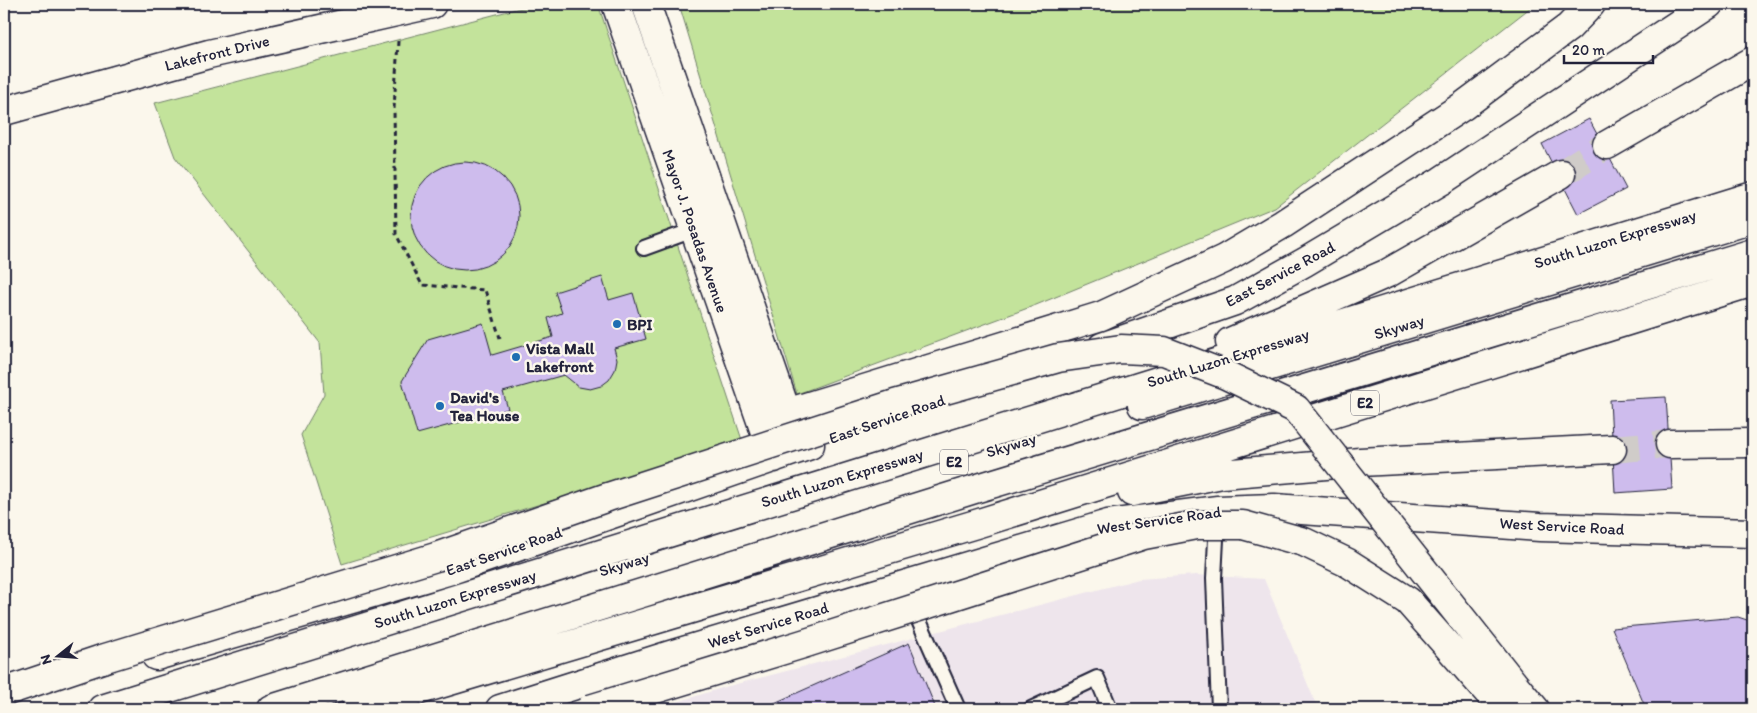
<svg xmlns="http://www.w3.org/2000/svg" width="1757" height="713" font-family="Itim,sans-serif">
	<rect width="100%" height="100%" fill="#fbf7ec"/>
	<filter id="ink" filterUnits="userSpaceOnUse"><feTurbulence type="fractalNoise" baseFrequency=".02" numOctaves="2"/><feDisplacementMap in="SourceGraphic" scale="10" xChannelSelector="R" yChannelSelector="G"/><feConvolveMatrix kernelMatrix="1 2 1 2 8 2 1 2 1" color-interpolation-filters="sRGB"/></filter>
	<g filter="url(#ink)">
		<path fill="#eee5ec" d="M1196,575L1264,579L1318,709H655L725,687L1139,579Z"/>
		<path fill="#c3e39b" stroke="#72826b" d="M557,4H598L743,443L342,564L301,435L324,394L320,343L175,157L155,103L516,9Z
			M679,4H1535L1275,207L1036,305L797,394Z"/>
		<path fill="#cebced" stroke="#22223b" d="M1589,119L1626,189L1578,214L1542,144Z
			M411 216a54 54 0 1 1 108 0a54 54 0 1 1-108 0Z
			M602,277L609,300L633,293L646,339L614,348L617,359L615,370L609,380L601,386L590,389L579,387L564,375L503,392L508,409L417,434L402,381L428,339L483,323L492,355L553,337L548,318L562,313L555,292Z
			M1666,397L1672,489L1615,493L1610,400Z
			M1738,617L1753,622V709H1646L1612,628Z
			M909,643L936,709H761Z"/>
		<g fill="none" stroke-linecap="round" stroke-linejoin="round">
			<path stroke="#d0ccc9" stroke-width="28" stroke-dasharray="28 14" stroke-linecap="butt" d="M1561,174L1607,145
				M1612,449L1670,444"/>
			<g stroke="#22223b" stroke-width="18">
				<path id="lane" d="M644,248L699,228
					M1217,520L1214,578L1219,709
					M912,605L958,709
					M1031,709L1097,678L1110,709"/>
			</g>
			<g stroke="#22223b" stroke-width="31">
				<path id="street" d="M764,420L1101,316L1224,259L1283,224L1463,106L1569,27L1591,4"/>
			</g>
			<g stroke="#22223b" stroke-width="31">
				<path id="secondary" d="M616,4L774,458
					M646,4L799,449
					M4,111L209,54L432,4
					M1102,347L1235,301L1305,262L1441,181L1709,4
					M156,656L451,570L810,445
					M500,709L670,655L1108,524L1218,510L1274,508L1540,527L1753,533"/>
			</g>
			<g stroke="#22223b" stroke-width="31">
				<path id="highway" d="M1607,145L1753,61
					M1230,342L1388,273L1561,174
					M1142,405L1753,219
					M1670,444L1753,443
					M1132,492L1222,474L1360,462L1612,449
					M1517,688L1535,709
					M4,692L102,659
					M102,709L1753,196
					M271,709L978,488L1753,253
					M356,709L976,524L1753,282"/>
			</g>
			<path stroke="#22223b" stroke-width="3" stroke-dasharray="5 4" stroke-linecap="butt" d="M398,41L394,109L396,234L422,285L485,290L500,338"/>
			<use href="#lane" stroke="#fbf7ec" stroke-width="14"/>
			<use href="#street" stroke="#fbf7ec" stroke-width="28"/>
			<use href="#secondary" stroke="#fbf7ec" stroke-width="28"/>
			<use href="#highway" stroke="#fbf7ec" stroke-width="28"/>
			<g stroke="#22223b" stroke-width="31" stroke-linecap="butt">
				<path id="highway-bridge" d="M102,659L436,557L608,497L895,404L1058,358L1121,349L1164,351L1226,375L1296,409L1517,688
					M590,709L803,644L1144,535L1196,525H1243L1304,542L1348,563L1408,601L1503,709"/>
			</g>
			<use href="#highway-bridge" stroke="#fbf7ec" stroke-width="28"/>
		</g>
	</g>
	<g fill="#1f6fb2" stroke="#fbf7ec" stroke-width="2">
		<circle cx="617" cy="324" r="5"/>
		<circle cx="516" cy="357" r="5"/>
		<circle cx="440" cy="406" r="5"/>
	</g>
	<g text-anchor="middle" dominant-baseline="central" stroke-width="5" stroke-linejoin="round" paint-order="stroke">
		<g fill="#fbf7ec" stroke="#636270" stroke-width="1">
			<rect x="1351" y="390.5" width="28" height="25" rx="4"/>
			<rect x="940" y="449.5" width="28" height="25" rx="4"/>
		</g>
		<g font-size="15" font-weight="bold" fill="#22223b">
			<text x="1365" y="403">E2</text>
			<text x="954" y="462">E2</text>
		</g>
		<g font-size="16" fill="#22223b" stroke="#fbf7ec">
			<text transform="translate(217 53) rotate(-14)">Lakefront Drive</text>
			<text transform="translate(695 231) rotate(71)">Mayor J. Posadas Avenue</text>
			<text transform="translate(1615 239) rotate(-17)">South Luzon Expressway</text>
			<text transform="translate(1280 274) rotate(-28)">East Service Road</text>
			<text transform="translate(1399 327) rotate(-17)">Skyway</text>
			<text transform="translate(1228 358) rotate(-17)">South Luzon Expressway</text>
			<text transform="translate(887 419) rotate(-19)">East Service Road</text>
			<text transform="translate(1011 445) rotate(-17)">Skyway</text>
			<text transform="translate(842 478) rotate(-17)">South Luzon Expressway</text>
			<text transform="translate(1159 520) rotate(-8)">West Service Road</text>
			<text transform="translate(1562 526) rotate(3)">West Service Road</text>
			<text transform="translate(504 551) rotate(-19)">East Service Road</text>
			<text transform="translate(624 564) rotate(-17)">Skyway</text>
			<text transform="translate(455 599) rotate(-17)">South Luzon Expressway</text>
			<text transform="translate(768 625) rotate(-17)">West Service Road</text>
		</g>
		<g font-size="16" font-weight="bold" fill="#22223b" stroke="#fbf7ec" text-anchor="start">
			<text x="627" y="324">BPI</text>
			<text x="526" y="348">Vista Mall<tspan x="526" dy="18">Lakefront</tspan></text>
			<text x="450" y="397">David's<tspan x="450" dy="18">Tea House</tspan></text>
		</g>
	</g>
	<rect width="1757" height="713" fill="none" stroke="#fbf7ec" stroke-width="20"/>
	<rect x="10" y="10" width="1737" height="693" fill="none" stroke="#22223b" stroke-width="2" filter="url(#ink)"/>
	<g transform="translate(58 656) rotate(253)" stroke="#fbf7ec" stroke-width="4" paint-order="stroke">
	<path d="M0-4L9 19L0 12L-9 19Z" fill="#22223b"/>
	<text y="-8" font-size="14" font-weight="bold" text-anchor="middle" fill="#22223b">N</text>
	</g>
	<path d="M1564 55v8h89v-8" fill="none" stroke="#22223b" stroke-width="2.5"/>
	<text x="1572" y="55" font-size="15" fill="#22223b" stroke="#fbf7ec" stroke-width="4" paint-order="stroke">20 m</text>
</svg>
